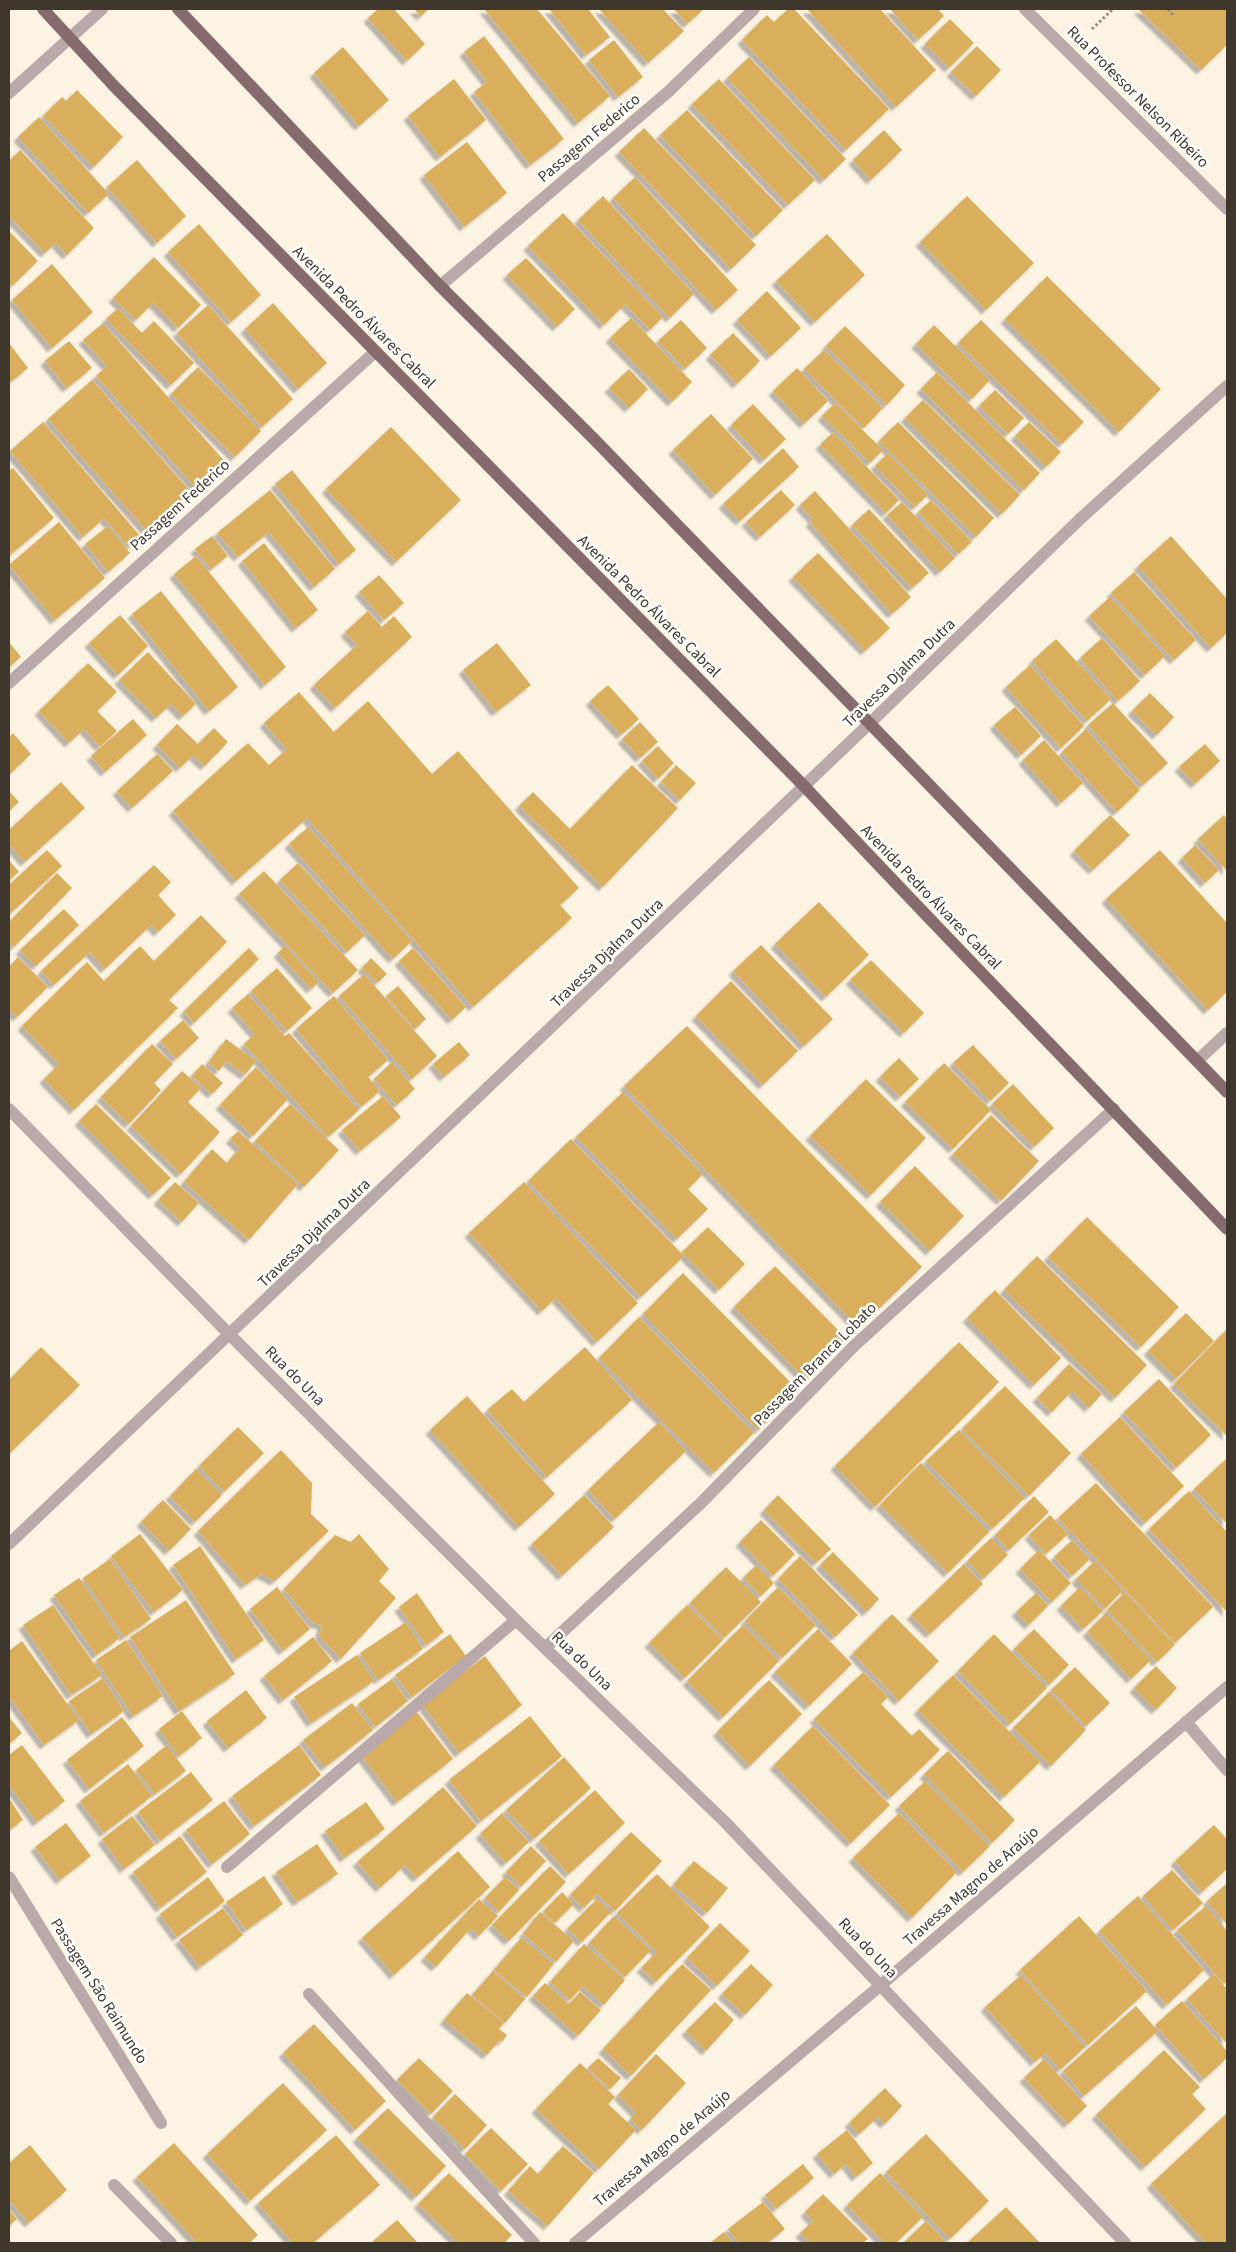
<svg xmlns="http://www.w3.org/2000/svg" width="1236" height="2252" font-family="'Source Sans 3',sans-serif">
	<defs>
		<filter id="shadow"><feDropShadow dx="-4.5" dy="4.5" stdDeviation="1" flood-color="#0004"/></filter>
	</defs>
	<rect width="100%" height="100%" fill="#fdf3e2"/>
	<path fill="#d9ae5d" filter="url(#shadow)" d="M378,9H394L425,44L407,61L368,18Z
		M414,9H429L421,16Z
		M484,9H537L610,96L578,123Z
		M549,9H588L610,37L586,55Z
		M599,9H663L684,31L648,63Z
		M674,9H704L687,24Z
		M788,9H794L889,109L846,150L742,40L767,15L774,22Z
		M807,9H880L936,70L896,107Z
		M890,9H938L944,16L918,40Z
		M1138,9H1227V45L1201,70Z
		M950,19L974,43L949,68L925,44Z
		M484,36L564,139L530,165L474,92L487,82L464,52Z
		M614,40L643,77L618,97L589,60Z
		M977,46L1001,70L976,96L951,72Z
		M343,47L389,100L359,126L314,73Z
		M749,57L846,159L824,180L727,78Z
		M454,79L486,120L440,157L408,116Z
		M719,79L815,180L788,205L692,104Z
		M77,90L123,137L94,167L43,116L62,97L66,101Z
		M687,110L783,210L756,236L660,135Z
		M39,117L109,194L88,213L18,137Z
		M644,128L756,245L731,269L619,152Z
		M884,130L902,150L871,180L853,160Z
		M467,142L507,193L464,227L424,175Z
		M20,150L94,228L67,255L56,243L45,253L9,216V161Z
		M137,160L186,216L157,243L107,187Z
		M635,177L738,290L716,310L613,198Z
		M603,196L694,294L670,318L578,220Z
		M967,196L1034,263L986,310L920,242Z
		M563,213L663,317L650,330L625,304L604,325L528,246Z
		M199,224L261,295L231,322L168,252Z
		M9,231L38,261L12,286L9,282Z
		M827,234L865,275L815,322L776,281Z
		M154,257L201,305L178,328L153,303L136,320L113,298Z
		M526,258L575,309L557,327L507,275Z
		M52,264L93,312L52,348L12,300Z
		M1047,276L1161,389L1119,432L1005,319Z
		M767,291L801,328L771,356L737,320Z
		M273,303L327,363L298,389L245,329Z
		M208,305L293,399L262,427L177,333Z
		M118,308L142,333L154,321L194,363L171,385L106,319Z
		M631,318L692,382L672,402L610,338Z
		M681,320L707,348L685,369L658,341Z
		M981,320L1084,422L1062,444L958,343Z
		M103,323L227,464L197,489L96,376L107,366L83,340Z
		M934,325L990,380L972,399L916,344Z
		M845,326L905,385L887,405L826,346Z
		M733,333L760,361L737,384L710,355Z
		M69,341L92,368L67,388L45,361Z
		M9,343L28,368L9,383Z
		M824,350L883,408L864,428L804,369Z
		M198,367L261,431L235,457L171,394Z
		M797,368L828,401L804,424L773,391Z
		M629,369L648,389L629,408L609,388Z
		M937,372L1040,473L1024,490L921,389Z
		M92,380L191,492L147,531L48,419Z
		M995,390L1024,418L1008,434L979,406Z
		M923,400L1020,495L1002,514L905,418Z
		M835,403L883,450L870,463L822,416Z
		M753,404L786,439L764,460L731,425Z
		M711,414L753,459L715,495L673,450Z
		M43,422L141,537L129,547L104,518L83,537L10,451Z
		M898,422L994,518L976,537L879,441Z
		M1029,422L1061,452L1046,467L1015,436Z
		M391,427L461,500L396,562L326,489Z
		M833,432L899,500L886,513L820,445Z
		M783,448L799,467L740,521L723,504Z
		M888,453L928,495L915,507L875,466Z
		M13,468L54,518L9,556V471Z
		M292,470L356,550L339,564L275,484Z
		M270,490L335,569L314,587L269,532L238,557L217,533Z
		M781,490L795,505L760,537L746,522Z
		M815,491L911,597L892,614L810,522L813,519L800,505Z
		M931,500L972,542L958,554L918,512Z
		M902,502L955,558L940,572L887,515Z
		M869,509L929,573L912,588L852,525Z
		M59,522L105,578L55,620L9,565Z
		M108,526L130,553L108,572L85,544Z
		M212,536L228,556L211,569L195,549Z
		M1171,536L1227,599V633L1211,648L1138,566Z
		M264,543L318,610L296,628L242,561Z
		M818,553L890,628L865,651L793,577Z
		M196,556L286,667L265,685L174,574Z
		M1134,572L1196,640L1174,660L1111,593Z
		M379,575L404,603L384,620L359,592Z
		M161,591L238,687L209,711L132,614Z
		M1110,597L1165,656L1145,675L1089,616Z
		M368,611L382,627L394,616L412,637L335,708L314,685L357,645L345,632Z
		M120,615L148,646L118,675L89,643Z
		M1102,638L1140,681L1118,701L1080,658Z
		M1056,639L1111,699L1087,721L1032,661Z
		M9,642L21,657L9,667Z
		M497,643L531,685L496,712L463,670Z
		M148,652L196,704L183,716L171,704L156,718L119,680Z
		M88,663L117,692L97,711L117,731L100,747L84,729L69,743L39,711Z
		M1030,665L1084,726L1061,748L1006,687Z
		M608,685L639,719L621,735L590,701Z
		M299,692L334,732L368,701L432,774L458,751L579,888L560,905L572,918L473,1007L307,818L236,881L173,811L248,743L269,765L287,749L264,723Z
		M1150,693L1174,717L1157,735L1132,711Z
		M1113,703L1168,763L1143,785L1088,725Z
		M1015,707L1041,736L1021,755L994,725Z
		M133,719L147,735L105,772L91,756Z
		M640,722L658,742L640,758L622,739Z
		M177,724L198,744L214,728L228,742L205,766L193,755L180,768L157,745Z
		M1086,729L1140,790L1117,812L1062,752Z
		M13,733L31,754L9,775V737Z
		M1044,740L1083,783L1061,803L1023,760Z
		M1205,744L1220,761L1195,784L1179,767Z
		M658,746L674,763L658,779L642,761Z
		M157,754L173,771L132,808L117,791Z
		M632,765L678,808L603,887L519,806L533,792L570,829Z
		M676,765L696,783L680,800L661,782Z
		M61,782L85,808L25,862L9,844V830Z
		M9,791L19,802L9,811Z
		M1110,815L1130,835L1093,870L1074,851Z
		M1224,815L1227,819V871L1198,839Z
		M308,827L412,941L393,959L289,844Z
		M1195,845L1219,870L1205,883L1182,858Z
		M47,850L62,866L11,913L9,910V885Z
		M1160,850L1227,923V992L1208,1010L1106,899Z
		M9,860L19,872L9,880Z
		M298,863L365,935L347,952L280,880Z
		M154,865L171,882L158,895L176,915L158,932L151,925L105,969L90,952L54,985L41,971Z
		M264,871L358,970L333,993L239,894Z
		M57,873L72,888L14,947L9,942V922Z
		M819,902L869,955L826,997L775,944Z
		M64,909L79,925L36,966L20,950Z
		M201,915L227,942L169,1000L178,1008L74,1110L44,1079L59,1064L22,1026L87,962L104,981L140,946L154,961Z
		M761,945L833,1019L804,1046L733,971Z
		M285,946L319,982L311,989L278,953Z
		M249,948L259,959L194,1023L184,1011Z
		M413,948L466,1007L452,1020L399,961Z
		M18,957L48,987L17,1017L9,1009V967Z
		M371,958L387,974L377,983L362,968Z
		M871,960L924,1013L904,1033L850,980Z
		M277,968L312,1008L287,1031L251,991Z
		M364,974L437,1056L412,1079L339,996Z
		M731,981L798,1051L763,1085L696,1016Z
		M398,986L426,1019L415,1029L386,996Z
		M248,994L285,1036L289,1033L359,1110L328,1137L244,1044L255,1034L232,1008Z
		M334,996L388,1060L368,1077L380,1091L361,1107L296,1029Z
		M183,1020L199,1038L176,1059L160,1041Z
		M687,1026L922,1267L859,1328L624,1086Z
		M226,1039L256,1061L245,1075L226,1061L219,1071L208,1063Z
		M459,1042L470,1055L444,1077L433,1064Z
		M152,1044L173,1064L154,1083L161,1090L129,1124L101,1097Z
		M973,1045L1009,1083L990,1101L953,1063Z
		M899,1058L919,1079L900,1097L880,1077Z
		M392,1062L415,1089L397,1105L374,1079Z
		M944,1063L991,1110L953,1149L905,1102Z
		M202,1064L223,1083L212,1094L192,1076Z
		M256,1067L288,1099L253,1136L220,1105Z
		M182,1071L201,1088L188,1102L220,1132L181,1174L131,1126Z
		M866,1079L926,1138L871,1195L810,1136Z
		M1013,1084L1054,1128L1034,1147L992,1104Z
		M623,1092L703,1174L688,1189L708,1209L677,1239L576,1137Z
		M383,1096L401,1117L360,1151L342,1130Z
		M96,1104L171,1178L153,1195L79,1121Z
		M290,1104L339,1150L304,1187L255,1141Z
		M991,1115L1039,1161L1001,1201L953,1154Z
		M238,1131L298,1184L249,1240L184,1182L212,1149L227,1163L240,1148L230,1139Z
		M571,1139L684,1256L641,1297L528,1181Z
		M915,1166L964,1216L930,1251L880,1202Z
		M175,1182L199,1203L182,1222L158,1200Z
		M524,1182L638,1303L597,1342L556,1298L542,1311L469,1233Z
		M1087,1217L1179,1307L1141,1347L1048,1257Z
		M708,1227L745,1264L719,1290L682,1252Z
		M1037,1256L1147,1365L1115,1398L1004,1290Z
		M775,1266L847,1339L806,1380L734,1307Z
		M683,1273L798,1390L758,1430L643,1314Z
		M995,1290L1061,1358L1034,1385L967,1318Z
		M1186,1313L1214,1341L1176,1379L1148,1351Z
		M639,1317L754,1433L714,1473L599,1358Z
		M1227,1329V1436L1174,1384Z
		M959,1342L999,1382L875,1507L835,1466Z
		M41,1347L80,1385L9,1454V1380Z
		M585,1347L632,1400L547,1477L487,1410L512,1389L524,1402Z
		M1069,1364L1102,1394L1089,1408L1072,1391L1052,1412L1037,1398Z
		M1159,1379L1211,1435L1176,1468L1124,1412Z
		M1005,1386L1071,1453L1029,1496L962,1429Z
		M467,1396L555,1494L519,1527L430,1430Z
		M1120,1417L1184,1486L1145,1523L1081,1454Z
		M659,1422L686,1451L615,1519L588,1490Z
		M238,1427L264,1453L224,1492L199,1466Z
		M959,1430L1025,1498L992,1529L926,1461Z
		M281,1450L312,1483L311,1514L329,1531L275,1581L261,1574L245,1585L198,1531Z
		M1227,1458V1524L1194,1489Z
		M921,1463L989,1532L948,1573L880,1505Z
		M196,1469L222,1495L195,1522L170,1496Z
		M1096,1483L1213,1607L1175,1643L1058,1518Z
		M1189,1491L1227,1532V1612L1149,1529Z
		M584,1495L614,1527L562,1576L532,1544Z
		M778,1495L831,1549L816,1563L764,1510Z
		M1034,1496L1049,1512L1009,1550L995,1535Z
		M163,1500L191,1529L169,1551L141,1522Z
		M1050,1515L1068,1534L1046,1554L1029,1535Z
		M761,1520L795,1554L773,1576L740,1542Z
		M140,1534L183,1590L154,1612L111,1556Z
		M359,1534L389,1569L379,1581L396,1598L341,1659L319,1636L322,1625L313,1623L284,1589L335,1535L351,1542Z
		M991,1538L1008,1555L984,1578L967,1561Z
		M1072,1540L1090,1559L1072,1576L1054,1557Z
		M200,1546L264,1640L236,1659L173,1565Z
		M1039,1550L1071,1583L1052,1602L1020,1569Z
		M833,1552L879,1599L867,1612L820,1565Z
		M800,1556L858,1615L835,1637L778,1579Z
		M110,1559L151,1619L124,1637L83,1578Z
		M1095,1561L1123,1590L1105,1609L1076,1579Z
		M964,1564L983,1584L930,1634L911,1615Z
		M756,1565L774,1583L761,1596L743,1578Z
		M726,1567L761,1602L724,1638L690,1603Z
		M79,1578L120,1638L96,1655L54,1595Z
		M277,1587L310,1629L283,1651L250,1609Z
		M778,1587L816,1625L782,1658L745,1621Z
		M1080,1587L1103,1611L1083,1629L1061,1606Z
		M1125,1592L1175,1645L1157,1662L1107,1610Z
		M417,1593L444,1632L426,1645L399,1607Z
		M1036,1593L1048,1606L1029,1625L1016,1612Z
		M186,1600L235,1674L179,1711L130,1637Z
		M53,1605L102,1675L71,1695L23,1625Z
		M687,1605L723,1640L685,1678L649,1643Z
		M1106,1613L1151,1660L1131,1679L1087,1632Z
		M892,1614L939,1661L899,1701L853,1653Z
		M406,1622L423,1649L378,1680L360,1653Z
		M743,1625L779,1661L723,1717L687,1681Z
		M818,1629L852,1664L809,1706L775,1672Z
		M1034,1629L1069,1665L1049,1685L1014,1649Z
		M450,1634L466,1656L412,1697L395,1675Z
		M994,1634L1047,1688L1010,1724L958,1671Z
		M313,1637L332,1661L283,1700L264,1676Z
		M126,1640L163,1696L133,1716L96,1660Z
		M22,1641L79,1720L44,1745L9,1696V1651Z
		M357,1655L374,1681L311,1723L294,1697Z
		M485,1656L522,1705L459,1753L422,1704Z
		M1156,1666L1177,1688L1156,1710L1134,1688Z
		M1075,1667L1110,1703L1086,1726L1051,1690Z
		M863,1672L888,1697L881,1704L912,1736L919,1729L940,1750L891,1797L814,1719Z
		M953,1675L1040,1762L1004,1797L918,1710Z
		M103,1678L124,1711L91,1734L69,1701Z
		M392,1679L408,1701L375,1727L358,1704Z
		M769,1680L802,1714L750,1766L717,1732Z
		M246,1690L267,1718L228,1748L207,1721Z
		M1049,1692L1086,1730L1051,1766L1013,1728Z
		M352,1703L373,1730L325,1767L303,1740Z
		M182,1711L202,1738L179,1756L159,1729Z
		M417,1712L453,1759L397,1802L361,1755Z
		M530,1716L562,1756L481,1821L449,1780Z
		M9,1717L22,1733L9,1744Z
		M122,1717L144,1746L89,1789L67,1760Z
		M813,1726L890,1805L851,1843L774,1765Z
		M22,1745L65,1801L37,1822L9,1785V1755Z
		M167,1745L186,1771L155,1794L136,1770Z
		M299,1745L321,1775L254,1826L232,1796Z
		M948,1751L1015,1820L992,1843L924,1774Z
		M564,1757L591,1788L534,1839L506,1810Z
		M128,1764L152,1796L104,1833L80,1801Z
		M191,1772L213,1800L160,1841L138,1812Z
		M925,1781L990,1846L963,1872L899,1806Z
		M443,1787L477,1826L417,1878L405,1865L380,1888L357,1862Z
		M595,1790L625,1823L569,1874L539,1841Z
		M9,1798L23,1820L9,1830Z
		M224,1801L250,1834L212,1864L186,1830Z
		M366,1802L385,1829L344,1858L325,1831Z
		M502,1813L529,1842L506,1863L480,1834Z
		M899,1813L957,1872L912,1918L853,1858Z
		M132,1816L155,1845L124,1869L102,1839Z
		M66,1823L91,1856L60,1880L35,1847Z
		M1214,1825L1227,1839V1869L1202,1892L1175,1861Z
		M631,1832L662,1861L615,1911L597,1894L584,1908L570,1895Z
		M180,1836L207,1872L160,1908L133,1872Z
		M317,1844L338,1874L297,1902L276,1872Z
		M531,1846L546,1861L521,1887L506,1872Z
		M458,1851L490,1887L394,1975L362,1938Z
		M694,1861L728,1888L707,1913L673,1885Z
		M550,1866L566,1882L509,1941L492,1925Z
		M1172,1870L1203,1903L1173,1930L1143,1896Z
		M657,1874L710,1927L656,1982L641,1968L657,1952L617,1913Z
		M264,1876L283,1904L246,1930L226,1902Z
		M208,1877L225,1901L177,1937L160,1914Z
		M505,1877L519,1890L499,1912L485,1898Z
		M1227,1883V1925L1207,1901Z
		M562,1892L574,1904L555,1923L543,1912Z
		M1138,1896L1204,1970L1167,2005L1099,1931Z
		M479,1899L498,1916L479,1936L471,1928L436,1967L425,1957Z
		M597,1899L611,1912L582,1942L567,1929Z
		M1206,1906L1227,1931V1982L1224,1984L1177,1930Z
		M223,1908L243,1935L200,1967L179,1940Z
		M540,1912L574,1941L556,1962L523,1934Z
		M614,1916L651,1950L625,1977L589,1943Z
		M1079,1916L1147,1991L1088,2045L1020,1970Z
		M720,1923L750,1951L717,1986L687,1958Z
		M521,1938L554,1964L527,1997L494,1970Z
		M584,1944L625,1980L604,2005L583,1986L570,2000L550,1982Z
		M682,1964L711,1990L631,2076L603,2049Z
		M751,1964L773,1985L745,2015L722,1994Z
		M493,1971L525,1999L505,2023L472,1995Z
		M1214,1974L1227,1989V2044L1187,1999Z
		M1021,1975L1085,2047L1060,2070L1045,2053L1035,2062L985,2007Z
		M545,1983L569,2004L580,1992L601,2010L578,2036L533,1996Z
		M467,1993L504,2023L499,2029L507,2035L502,2042L500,2040L487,2055L444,2020Z
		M1182,2001L1227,2051V2058L1204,2079L1155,2025Z
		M715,2002L734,2020L706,2051L686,2031Z
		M1136,2006L1158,2031L1084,2096L1063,2071Z
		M314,2024L386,2101L355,2130L283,2053Z
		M1164,2050L1200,2087L1192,2094L1206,2109L1145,2167L1096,2115Z
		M656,2054L686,2083L642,2130L630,2119L636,2113L618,2095Z
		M419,2058L453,2091L431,2114L397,2080Z
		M598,2058L621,2078L610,2089L588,2068Z
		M1044,2059L1087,2106L1068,2124L1024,2078Z
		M580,2063L615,2097L608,2104L636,2130L599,2169L536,2109Z
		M283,2083L327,2130L250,2201L207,2154Z
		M885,2088L902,2106L885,2124L878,2117L859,2134L849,2123Z
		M455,2094L487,2125L465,2149L433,2117Z
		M388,2108L446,2166L416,2197L357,2138Z
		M1227,2113V2243H1206L1151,2184Z
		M491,2128L528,2164L501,2191L465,2154Z
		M847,2130L873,2163L856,2177L846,2164L834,2174L817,2154Z
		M926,2134L989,2201L950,2239L886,2172Z
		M336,2135L380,2185L313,2243H293L258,2203Z
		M174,2143L258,2235L249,2243H197L137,2177Z
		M30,2145L67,2190L29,2223L9,2200V2163Z
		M563,2146L594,2173L548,2226L508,2191L530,2166L538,2174Z
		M803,2164L814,2178L776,2209L765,2195Z
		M449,2173L512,2235L504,2243H458L418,2204Z
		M880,2173L923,2217L896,2243H884L847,2205Z
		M823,2194L868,2239L863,2243H810L800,2233L813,2221L805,2212Z
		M763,2202L785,2229L767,2243H739L728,2229Z
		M1006,2207L1040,2243H967Z
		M9,2210L17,2219L9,2226Z
		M397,2220L418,2243H371Z
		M926,2221L947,2243H903Z
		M724,2232L734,2243H710Z"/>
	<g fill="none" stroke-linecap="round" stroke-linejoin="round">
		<path stroke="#948c7e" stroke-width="3" stroke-dasharray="2.5 2.5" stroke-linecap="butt" d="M1168,9L1173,15
			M1092,29L1113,9"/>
		<path stroke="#b9a9ab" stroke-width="12" d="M1186,1722L1227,1770"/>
		<path stroke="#b9a9ab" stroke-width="12" d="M1025,9L1227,209
			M9,93L102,9
			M440,286L668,92L754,9
			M9,683L375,352
			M870,723L1080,519L1227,386
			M1198,1060L1227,1033
			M9,1109L230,1335L516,1620L726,1823L1125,2243
			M545,1648L702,1502L854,1346L1114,1109
			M227,1867L516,1620
			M9,1877L161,2123
			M309,1994L534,2243
			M114,2185L171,2243
			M575,2243L881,1985L1227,1687"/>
		<path stroke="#b9a9ab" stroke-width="12" d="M9,1544L870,723"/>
		<path stroke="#866b6e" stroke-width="12" d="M43,9L114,86L805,787C944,936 1087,1081 1227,1229
			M178,9L440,286L592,437L1227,1092"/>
	</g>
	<g text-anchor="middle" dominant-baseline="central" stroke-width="5" stroke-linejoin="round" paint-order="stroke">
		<g font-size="16" fill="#3e372c" stroke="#fff">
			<text transform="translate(1138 97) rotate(45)">Rua Professor Nelson Ribeiro</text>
			<text transform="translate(589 138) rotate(-40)">Passagem Federico</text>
			<text transform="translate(364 317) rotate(45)">Avenida Pedro Álvares Cabral</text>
			<text transform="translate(180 505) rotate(-42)">Passagem Federico</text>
			<text transform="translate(649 606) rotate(45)">Avenida Pedro Álvares Cabral</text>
			<text transform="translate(899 673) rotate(-44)">Travessa Djalma Dutra</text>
			<text transform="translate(931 897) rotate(46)">Avenida Pedro Álvares Cabral</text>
			<text transform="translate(607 953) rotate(-44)">Travessa Djalma Dutra</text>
			<text transform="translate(314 1233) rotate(-44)">Travessa Djalma Dutra</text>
			<text transform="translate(815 1364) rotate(-45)">Passagem Branca Lobato</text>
			<text transform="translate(295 1376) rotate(45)">Rua do Una</text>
			<text transform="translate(582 1661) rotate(44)">Rua do Una</text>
			<text transform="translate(971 1886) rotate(-41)">Travessa Magno de Araújo</text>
			<text transform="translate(868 1948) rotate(46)">Rua do Una</text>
			<text transform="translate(99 1991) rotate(58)">Passagem São Raimundo</text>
			<text transform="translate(662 2148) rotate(-40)">Travessa Magno de Araújo</text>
		</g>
	</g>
	<rect width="1236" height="2252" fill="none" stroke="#3e372c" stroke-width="20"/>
</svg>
